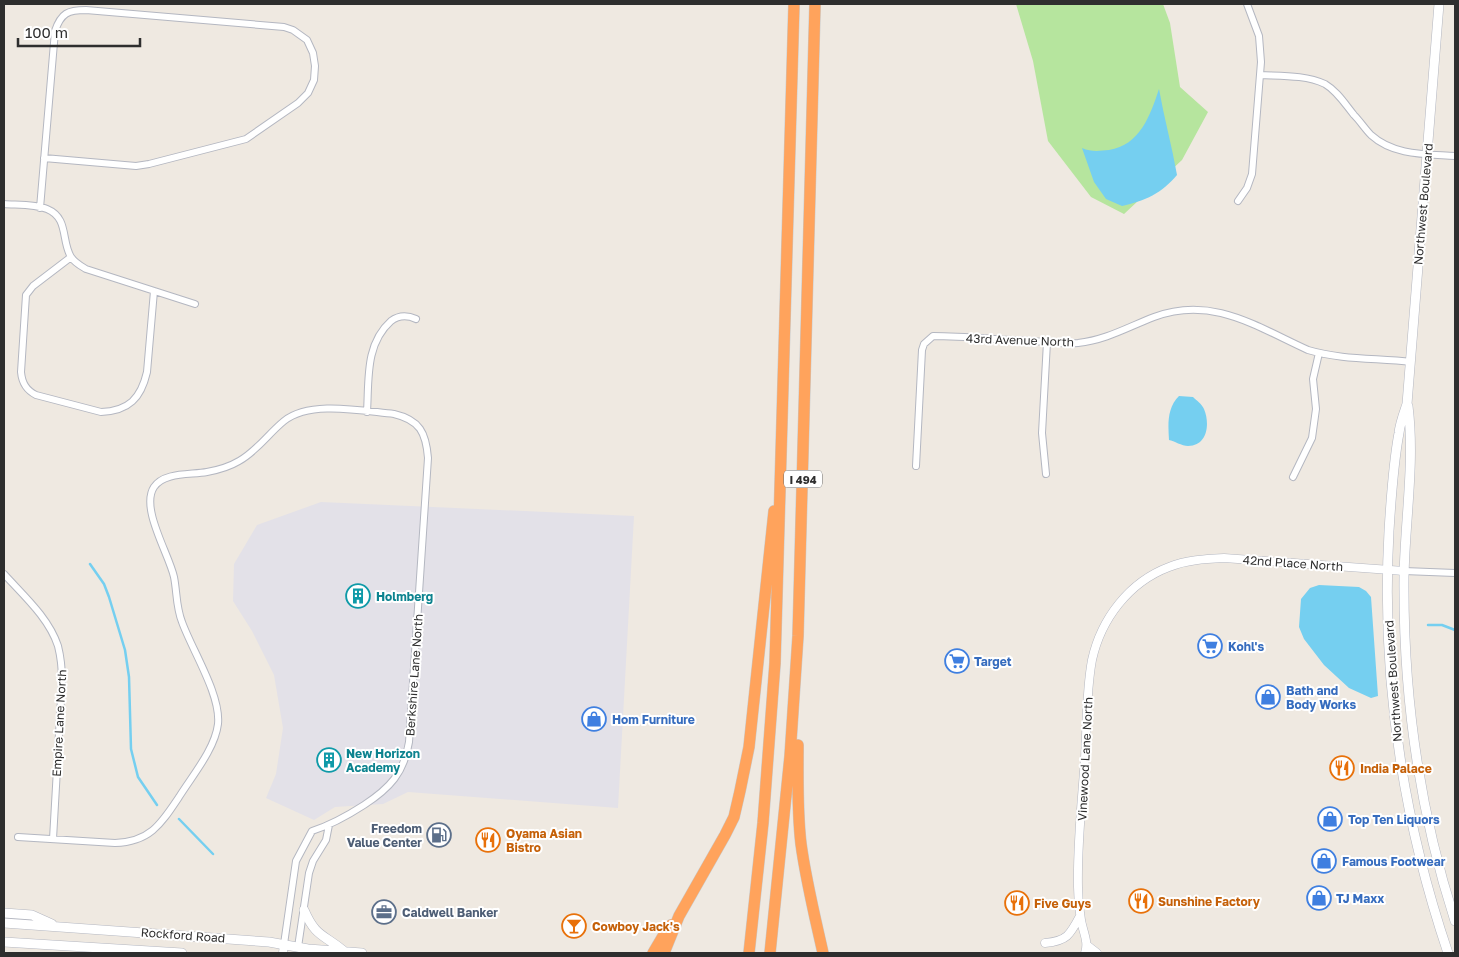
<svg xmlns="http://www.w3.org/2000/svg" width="1459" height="957" font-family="'Golos Text',sans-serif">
	<rect width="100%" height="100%" fill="#efe9e1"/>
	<path fill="#e3e1e8" d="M321,502L634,516L618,808L408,792L383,804L335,807L314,820L266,798L276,774L283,728L274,675L252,631L233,601L234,564L257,525Z"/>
	<path fill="#b6e59e" d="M1016,4H1163L1170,23L1180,87L1208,112L1182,160L1124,214L1091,197L1048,141L1033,61Z"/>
	<path fill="#75cff0" d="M1159,89C1164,118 1172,146 1177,175C1162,193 1145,201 1122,206L1106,199L1094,182L1082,148C1091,152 1099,151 1109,150C1140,145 1150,116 1159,89Z
		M1179,396L1193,397C1196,400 1202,404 1204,409C1210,423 1208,446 1188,446C1182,446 1174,441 1169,440C1168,424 1167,408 1179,396Z
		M1319,585L1359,587L1366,591L1371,597L1378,696L1371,698L1349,688L1324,665L1304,639L1299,627L1301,599L1310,588Z"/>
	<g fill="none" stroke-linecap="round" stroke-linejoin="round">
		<path stroke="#75cff0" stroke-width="2.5" d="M90,564L104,584L109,597L125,650L129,677L131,749L138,777L157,805
			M1428,625H1442L1455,630
			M179,819L213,854"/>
		<g stroke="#b4b7c1" stroke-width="8">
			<path id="minor" d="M1261,75C1282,76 1306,75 1325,84C1337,91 1345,104 1354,115C1360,121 1365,129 1371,135C1394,156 1427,154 1455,156
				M1238,201L1247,188L1252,174L1261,62L1259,36L1247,4
				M4,204C17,205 35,204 47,209C69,218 61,241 71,257C75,263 81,266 86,269L195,304
				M40,208L55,31C61,13 68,10 86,10L284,27L293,30L307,40L313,53L315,66L314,80L308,93L298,103L246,139L149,164L136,166L44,158
				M71,257L33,286L26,295L21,372C22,383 26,390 36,395L101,412C129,411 141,398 147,372L154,291
				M367,412C369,380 365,344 391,321C399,315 407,315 416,319
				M916,466L922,350L924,344L933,336C966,336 1000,340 1032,341C1048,342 1063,344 1078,343C1106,340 1128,327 1154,317C1212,295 1257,327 1308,350C1342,360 1376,358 1411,362
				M1046,474L1042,433L1047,342
				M1293,477L1312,438L1316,409L1313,379L1319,353
				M1404,571L1455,573
				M4,574C23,595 49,618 58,646C61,658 62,669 62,681L53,839
				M18,837L115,843C150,842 161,824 179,797C192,776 215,749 218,724C221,695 192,650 182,622C176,607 177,592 174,577C169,554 140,508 154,487C164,472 190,475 207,472C218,470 229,467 239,461C257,451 268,434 284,421C310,400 362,411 394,414C420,420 426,433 428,458L409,742C404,773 390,788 364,805C347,816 331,825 312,831L296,861L284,944
				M298,947L309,873L313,861L326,840L329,825"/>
		</g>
		<g stroke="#b4b7c1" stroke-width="9">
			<path id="tertiary" d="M1045,943C1067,941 1070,935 1080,916
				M1088,946L1097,953
				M283,953L284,944
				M1085,953C1089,942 1083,932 1081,920C1079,909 1078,898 1078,887C1077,844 1082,801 1085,758C1087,726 1086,692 1092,660C1101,619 1129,582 1169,567C1186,560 1205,559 1224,558L1404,571"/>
		</g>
		<g stroke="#b4b7c1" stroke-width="10">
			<path id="secondary" d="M1439,4L1407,404C1404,413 1400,423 1399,433C1393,465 1391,499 1389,531C1381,675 1402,817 1448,953
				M1408,406C1415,462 1405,520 1404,577C1403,694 1419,810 1455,921
				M304,910C316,938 324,934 345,952
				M4,913L32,915L52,924
				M4,923L269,942L308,949L362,953
				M4,942L182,953"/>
		</g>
		<g stroke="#c9c9c9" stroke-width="12">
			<path id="motorway" d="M798,745C798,778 797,811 801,844C806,881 815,917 823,953
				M653,953L666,931L671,925
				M664,953L679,916L725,835L734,817L740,791L749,747L774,511
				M749,953L763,823L775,663L794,4
				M770,953L790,756L798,636L815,4"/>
		</g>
		<use href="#minor" stroke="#fff" stroke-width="6"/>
		<use href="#tertiary" stroke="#fff" stroke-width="8"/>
		<use href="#secondary" stroke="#fff" stroke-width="9"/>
		<use href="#motorway" stroke="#ffa35c" stroke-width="11"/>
	</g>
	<defs>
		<g id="building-ring" transform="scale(1.25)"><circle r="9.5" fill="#fff" stroke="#0f9aa8" stroke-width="1.5"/><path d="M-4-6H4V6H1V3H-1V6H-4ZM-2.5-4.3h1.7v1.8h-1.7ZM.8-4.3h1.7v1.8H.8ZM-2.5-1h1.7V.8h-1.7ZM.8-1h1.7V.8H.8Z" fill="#0f9aa8"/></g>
		<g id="supermarket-ring" transform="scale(1.25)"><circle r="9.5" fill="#fff" stroke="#3f7fe0" stroke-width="1.5"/><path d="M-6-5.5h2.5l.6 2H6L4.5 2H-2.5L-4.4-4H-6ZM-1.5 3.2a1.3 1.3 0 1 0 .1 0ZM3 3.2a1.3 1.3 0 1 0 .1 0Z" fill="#3f7fe0"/></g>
		<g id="shop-ring" transform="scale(1.25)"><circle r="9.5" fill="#fff" stroke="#3f7fe0" stroke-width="1.5"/><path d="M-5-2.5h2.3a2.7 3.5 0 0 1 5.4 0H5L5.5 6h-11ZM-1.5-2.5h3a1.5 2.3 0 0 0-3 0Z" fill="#3f7fe0"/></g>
		<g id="restaurant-ring" transform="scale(1.25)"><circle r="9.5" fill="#fff" stroke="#e8710a" stroke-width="1.5"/><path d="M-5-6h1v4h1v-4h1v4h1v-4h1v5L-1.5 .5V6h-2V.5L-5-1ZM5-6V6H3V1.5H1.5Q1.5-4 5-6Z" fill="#e8710a"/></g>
		<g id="fuel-ring" transform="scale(1.25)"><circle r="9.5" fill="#fff" stroke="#5c6f8a" stroke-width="1.5"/><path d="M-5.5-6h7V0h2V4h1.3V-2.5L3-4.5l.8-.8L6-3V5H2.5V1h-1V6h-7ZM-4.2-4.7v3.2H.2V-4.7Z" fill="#5c6f8a"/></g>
		<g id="office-ring" transform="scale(1.25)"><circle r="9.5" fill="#fff" stroke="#5c6f8a" stroke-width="1.5"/><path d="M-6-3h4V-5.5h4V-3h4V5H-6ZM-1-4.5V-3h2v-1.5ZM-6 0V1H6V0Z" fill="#5c6f8a"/></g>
		<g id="bar-ring" transform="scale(1.25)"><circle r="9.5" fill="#fff" stroke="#e8710a" stroke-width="1.5"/><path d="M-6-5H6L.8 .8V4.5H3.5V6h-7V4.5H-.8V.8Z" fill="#e8710a"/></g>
	</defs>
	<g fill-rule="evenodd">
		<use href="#building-ring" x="358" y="596"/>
		<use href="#supermarket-ring" x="1210" y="646"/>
		<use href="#supermarket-ring" x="957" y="661"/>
		<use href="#shop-ring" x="1268" y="697"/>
		<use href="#shop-ring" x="594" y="719"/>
		<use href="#building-ring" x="329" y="760"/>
		<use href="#restaurant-ring" x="1342" y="768"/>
		<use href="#shop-ring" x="1330" y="819"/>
		<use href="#fuel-ring" x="439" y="835"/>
		<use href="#restaurant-ring" x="488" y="840"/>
		<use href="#shop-ring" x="1324" y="861"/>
		<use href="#shop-ring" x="1319" y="898"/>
		<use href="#restaurant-ring" x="1141" y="901"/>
		<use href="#restaurant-ring" x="1017" y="903"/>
		<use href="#office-ring" x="384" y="912"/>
		<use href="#bar-ring" x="574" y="926"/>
	</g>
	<g text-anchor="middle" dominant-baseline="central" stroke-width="4" stroke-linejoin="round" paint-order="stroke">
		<rect fill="#fff" stroke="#6d6d6d" stroke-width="1" x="784" y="470.5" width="38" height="17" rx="4"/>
		<g font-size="11" font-weight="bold" fill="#2e2e2e">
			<text x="803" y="479">I 494</text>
		</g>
		<g font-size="12" fill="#2e2e2e" stroke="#fff">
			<text transform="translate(1423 204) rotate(-85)">Northwest Boulevard</text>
			<text transform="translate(1020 340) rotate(2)">43rd Avenue North</text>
			<text transform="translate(1293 563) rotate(4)">42nd Place North</text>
			<text transform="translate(414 675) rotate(-86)">Berkshire Lane North</text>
			<text transform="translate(1393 681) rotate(-94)">Northwest Boulevard</text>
			<text transform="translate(59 723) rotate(-87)">Empire Lane North</text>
			<text transform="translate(1085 759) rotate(-87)">Vinewood Lane North</text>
			<text transform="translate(183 935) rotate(4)">Rockford Road</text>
		</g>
		<g font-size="12" font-weight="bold" fill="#0d838f" stroke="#fff" text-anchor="start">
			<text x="376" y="596">Holmberg</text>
			<text x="346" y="753">New Horizon<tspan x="346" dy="14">Academy</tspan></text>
		</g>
		<g font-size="12" font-weight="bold" fill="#366cbe" stroke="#fff" text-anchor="start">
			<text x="1228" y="646">Kohl's</text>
			<text x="974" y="661">Target</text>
			<text x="1286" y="690">Bath and<tspan x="1286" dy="14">Body Works</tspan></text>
			<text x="612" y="719">Hom Furniture</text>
			<text x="1348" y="819">Top Ten Liquors</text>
			<text x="1342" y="861">Famous Footwear</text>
			<text x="1336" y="898">TJ Maxx</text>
		</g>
		<g font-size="12" font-weight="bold" fill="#c56008" stroke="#fff" text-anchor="start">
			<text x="1360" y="768">India Palace</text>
			<text x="506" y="833">Oyama Asian<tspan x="506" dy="14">Bistro</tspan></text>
			<text x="1158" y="901">Sunshine Factory</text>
			<text x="1034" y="903">Five Guys</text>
			<text x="592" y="926">Cowboy Jack's</text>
		</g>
		<g font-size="12" font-weight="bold" fill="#4e5e75" stroke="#fff" text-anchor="end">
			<text x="422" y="828">Freedom<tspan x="422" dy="14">Value Center</tspan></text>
			<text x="402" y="912" text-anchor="start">Caldwell Banker</text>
		</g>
	</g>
	<rect width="1459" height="957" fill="none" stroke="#2e2e2e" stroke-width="10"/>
	<path d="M18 38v8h122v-8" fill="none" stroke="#2e2e2e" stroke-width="2.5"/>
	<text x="25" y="38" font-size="15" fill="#2e2e2e" stroke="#ffffff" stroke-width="4" paint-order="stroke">100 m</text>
</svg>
